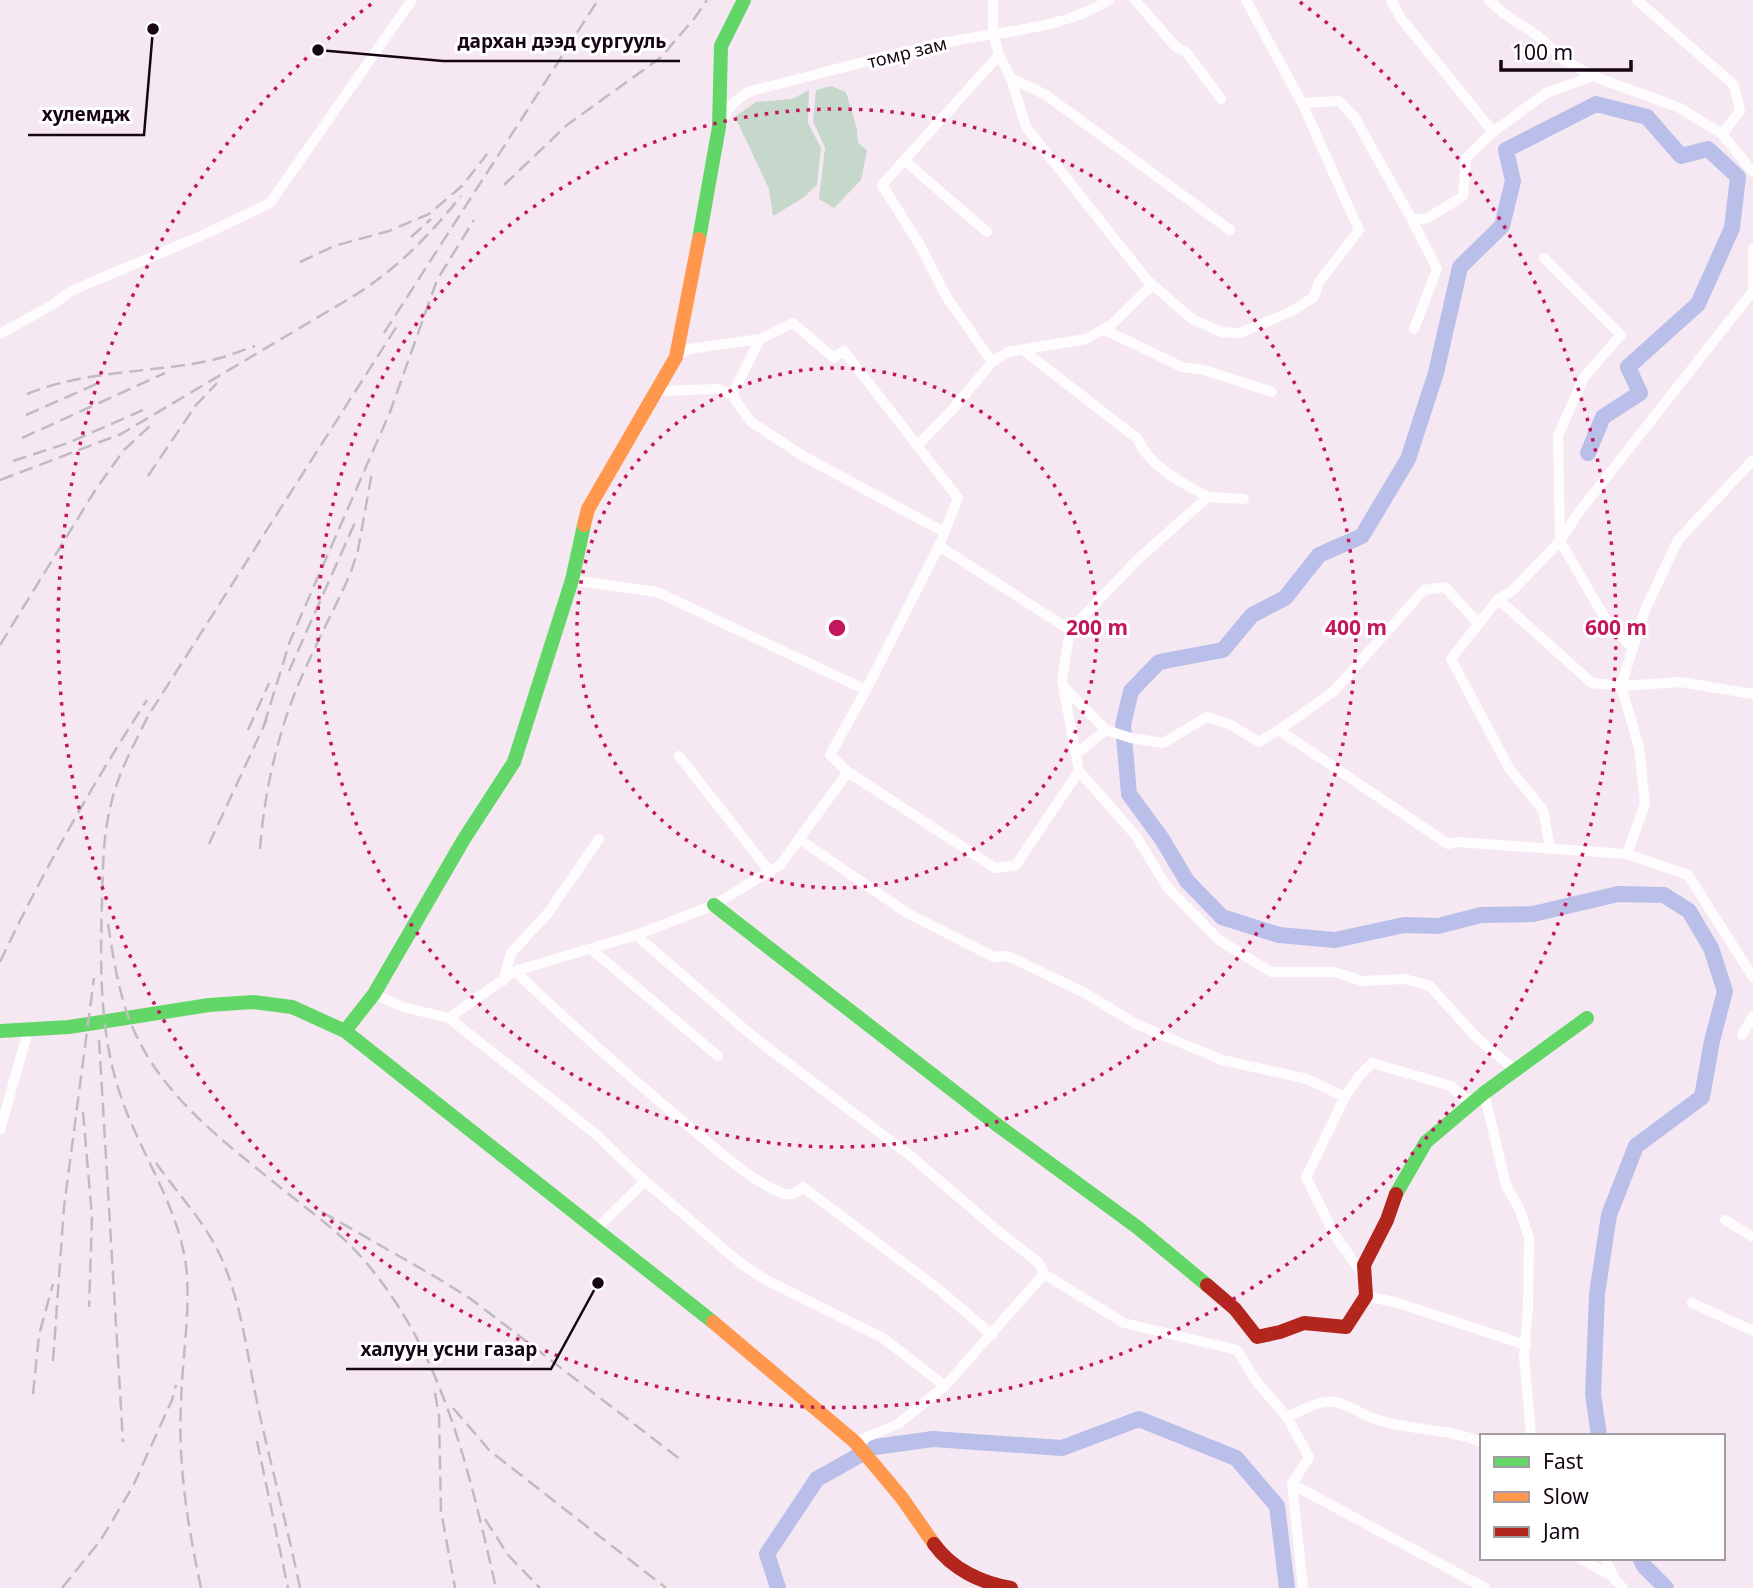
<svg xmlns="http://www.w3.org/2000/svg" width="1753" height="1588" font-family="'Noto Sans',sans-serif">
	<rect width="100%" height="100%" fill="#f5e8f2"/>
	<path fill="#c6d8cc" d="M831,86L846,92L857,129L858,143L867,150L861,180L834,208L819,199L825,148L813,121L816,90Z
		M809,90L808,123L821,148L817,185L803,198L773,216L769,189L738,123L736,116L756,102L792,99Z"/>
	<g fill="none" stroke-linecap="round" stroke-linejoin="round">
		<path stroke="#babfea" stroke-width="16" d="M1588,453L1603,417L1640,393L1628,367L1698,304L1732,228L1738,177L1708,149L1681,156L1647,117L1596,104L1506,150L1513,181L1502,226L1460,267L1436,373L1408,459L1362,536L1319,555L1285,598L1252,615L1223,650L1159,662L1131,691L1123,725L1129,794L1162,839L1187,881L1222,917L1279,935L1335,940L1404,925L1438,926L1481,915L1533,914L1618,894L1664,895L1689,911L1711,948L1725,991L1712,1041L1702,1097L1636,1146L1609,1215L1597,1294L1593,1394L1599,1436
			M875,1447L933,1439L1062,1448L1139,1419L1236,1458L1277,1506L1287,1588
			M1640,1558L1644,1566L1666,1588
			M778,1588L767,1554L817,1479L858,1456"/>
		<path stroke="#fefcfd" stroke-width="10" d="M993,0V33L999,55L1011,78L1026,127L1147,280L1192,319L1221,332L1240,333L1292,311L1314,297L1319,282L1359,230L1302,103L1246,0
			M1135,0L1175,46L1187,53L1221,99
			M1391,0L1400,17L1493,132
			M1489,0L1503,13L1538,36L1566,61L1593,76
			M1637,0L1734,85L1740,111L1722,134
			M1011,78L1046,95L1230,230
			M1302,103L1339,101L1355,118L1412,220L1428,218L1463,196L1466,158L1493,132L1546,93L1593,76L1680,108L1722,134L1753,172
			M721,123C728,108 735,99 751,91C815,75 879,57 944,43C1001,30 1057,32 1109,0
			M904,160L987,232
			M1412,220L1437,269L1414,329
			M1753,249V291
			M1544,258L1621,335L1584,377L1558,436L1560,541L1513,590L1498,599L1451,659L1509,768L1543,810L1550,848
			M1103,329L1182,367L1204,370L1272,392
			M0,334L52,305L71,291L203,235L270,203L412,0
			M1023,350L1138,439C1148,466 1184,484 1208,497
			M676,357L689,349L760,339L793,323L834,358L844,351L958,498L939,546L1070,630L1138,559L1208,497L1244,499
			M992,362L946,296L921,247L882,185L999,55
			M657,391L719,389L732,395L760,339
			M732,395L750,421L803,456L944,532
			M918,445L953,409L992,362L1008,352L1086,339L1111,325L1152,285
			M572,580L657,592L866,690
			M1498,599L1592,683L1621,686L1645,610L1678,540L1753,460
			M1633,648L1608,623L1560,541L1579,512L1753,291
			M1063,686L1106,730L1131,738L1163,743L1207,717L1229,724L1259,742L1279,730L1448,844L1457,842L1627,854
			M1753,694L1681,682L1621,686L1639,747L1645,804L1627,854L1688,875L1753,977
			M1279,730L1334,691L1424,590L1445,587L1479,624
			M1076,754L1106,730
			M679,756L770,872
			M1079,771L1136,836L1167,887L1219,940L1271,972H1335L1362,981L1405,979L1430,986L1475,1036L1516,1071
			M848,772L995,868L1016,865L1079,771L1062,680L1070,630
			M799,839L907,913L994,957L1008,956L1083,992L1136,1024L1222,1060L1307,1079L1345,1097L1306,1177L1334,1234L1364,1276
			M636,935L756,1039L912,1157L998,1231L1039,1263L1044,1274L1124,1323L1237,1350L1256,1381L1287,1417C1301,1411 1319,1400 1334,1402C1347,1403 1362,1415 1375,1419C1410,1431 1447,1428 1482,1442
			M591,949L718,1056
			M515,971C572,1026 631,1078 692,1129C716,1149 755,1184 785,1194C793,1196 797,1192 803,1187L941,1291L992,1335
			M503,981L511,953L548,913L599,839
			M374,994L403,1007L449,1018L515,971L636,935L714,905L780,865L848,772L830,755L866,690L939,546
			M449,1018L598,1136L638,1175L740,1263L766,1280L883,1338L945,1386
			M1742,1035L1753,1016
			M1484,1093L1506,1185L1519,1208L1529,1238L1528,1307L1524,1356L1531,1436
			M1345,1097L1359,1076L1372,1063L1451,1086L1464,1098L1477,1100
			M0,1130L28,1031
			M1725,1220L1753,1237
			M596,1229L645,1181
			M1366,1296L1398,1303L1526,1345
			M1692,1303L1753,1331
			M1287,1417L1309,1457L1292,1484L1303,1588
			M855,1442L898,1424L945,1386L1044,1274
			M1292,1484L1485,1588
			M1580,1558L1613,1577
			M1605,1558L1615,1580L1623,1588"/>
		<path stroke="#63d668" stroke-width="14" d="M699,239L719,127L721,46L744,0
			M714,905L996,1124L1137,1227L1207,1285
			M0,1031L69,1027L209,1005L253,1002L292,1007L345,1031L713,1322
			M345,1031L374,994L464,839L514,762L572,580L584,525
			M1396,1194L1426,1142L1484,1093L1587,1018"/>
		<path stroke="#ff974d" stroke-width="14" d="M584,525L588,509L676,357L699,239
			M713,1322L855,1442L902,1498L934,1544"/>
		<path stroke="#b3261e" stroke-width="14" d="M1207,1285L1235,1309L1257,1337L1280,1332L1304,1323L1346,1327L1366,1296L1364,1265L1387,1220L1396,1194
			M934,1544C952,1569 981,1583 1011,1588"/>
		<path stroke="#bfbcbf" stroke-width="2.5" stroke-dasharray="14 7" stroke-linecap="butt" d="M504,185L567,125L660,58L694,19L707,0
			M411,237L431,219
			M300,262L334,246L389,231L429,214L462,186L487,154
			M384,333L598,0
			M27,394C83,371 144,373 203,362C221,359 238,352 255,346
			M26,415L103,381
			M22,438L165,373
			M13,461L68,443L143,410
			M148,476L196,405L217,383
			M0,480L121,434L352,297C396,270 429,236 461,196
			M0,645L96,489L124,450L152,424
			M289,671L357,518
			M264,725L290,641L390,412L437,280L474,220
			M248,730L269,683
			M209,844L267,719
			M260,849C264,798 274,750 291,703C308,658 332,615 351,572L358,550L372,472
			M108,924C114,962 120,1003 137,1037C168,1102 232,1148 286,1192C315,1215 346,1237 369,1266C445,1358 470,1475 496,1588
			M0,962C43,871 92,785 147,700
			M99,1040L123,1442
			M83,1112L92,1217L89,1307
			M156,1163C178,1194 204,1221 220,1255C243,1305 248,1363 260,1416C273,1473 288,1530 300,1588
			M322,1212L439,1279L471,1299L681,1460
			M53,1361L64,1207L94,978
			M435,1393L439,1416L441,1511L455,1588
			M33,1394L39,1335L53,1284
			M453,1408L490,1451L666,1588
			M257,1441L288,1588
			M485,1519L508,1555L540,1588
			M62,1588L100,1541L117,1513L133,1486L172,1400L176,1385
			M201,1588C188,1527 178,1467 181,1404C182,1358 191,1312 186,1266C179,1210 145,1160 125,1108C99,1041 100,970 102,899C103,867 103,835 111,804C118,773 134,745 148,716L397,326"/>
	</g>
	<g fill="none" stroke="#c2185b" stroke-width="3.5" stroke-dasharray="3.5 7">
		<circle cx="837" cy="628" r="260"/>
		<circle cx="837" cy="628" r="519"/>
		<path d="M1300 2A779 779 0 1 1 374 2"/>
	</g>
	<g text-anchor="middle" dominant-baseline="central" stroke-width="6" stroke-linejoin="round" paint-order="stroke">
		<g font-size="18" fill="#160513" stroke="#fff">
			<text transform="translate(907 52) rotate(-14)">томр зам</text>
		</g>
	</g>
	<circle cx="837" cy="628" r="10" fill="#c2185b" stroke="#fff" stroke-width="3.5"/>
	<g font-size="21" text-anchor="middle" font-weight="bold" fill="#c2185b" stroke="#fff" stroke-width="6" stroke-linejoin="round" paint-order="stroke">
		<text x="1097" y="635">200 m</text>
		<text x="1356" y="635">400 m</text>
		<text x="1616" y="635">600 m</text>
	</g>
	<path fill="none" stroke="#160513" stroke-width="2.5" d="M318 50L443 61H680M153 29L144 135H28M598 1283L551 1369H346"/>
	<g fill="#160513" stroke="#fff" stroke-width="2.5">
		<circle cx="318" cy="50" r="7"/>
		<circle cx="153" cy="29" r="7"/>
		<circle cx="598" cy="1283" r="7"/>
	</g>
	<g font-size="19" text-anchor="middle" font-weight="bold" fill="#160513" stroke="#fff" stroke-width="6" stroke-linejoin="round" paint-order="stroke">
		<text x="562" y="48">дархан дээд сургууль</text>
		<text x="86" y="121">хулемдж</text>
		<text x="449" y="1356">халуун усни газар</text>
	</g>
	<rect x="1480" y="1434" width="245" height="126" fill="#ffffff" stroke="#a29ba1" stroke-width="2"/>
	<rect x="1494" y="1457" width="35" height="10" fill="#63d668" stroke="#a29ba1" stroke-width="2"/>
	<text x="1543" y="1469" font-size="21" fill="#160513">Fast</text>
	<rect x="1494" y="1492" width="35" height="10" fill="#ff974d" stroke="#a29ba1" stroke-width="2"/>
	<text x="1543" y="1504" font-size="21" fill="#160513">Slow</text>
	<rect x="1494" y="1527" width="35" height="10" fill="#b3261e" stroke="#a29ba1" stroke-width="2"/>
	<text x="1543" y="1539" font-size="21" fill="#160513">Jam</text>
	<path d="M1501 60v10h130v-10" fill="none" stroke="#160513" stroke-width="3.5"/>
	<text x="1512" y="60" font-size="21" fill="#160513" stroke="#ffffff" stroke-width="5" paint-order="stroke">100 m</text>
</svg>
